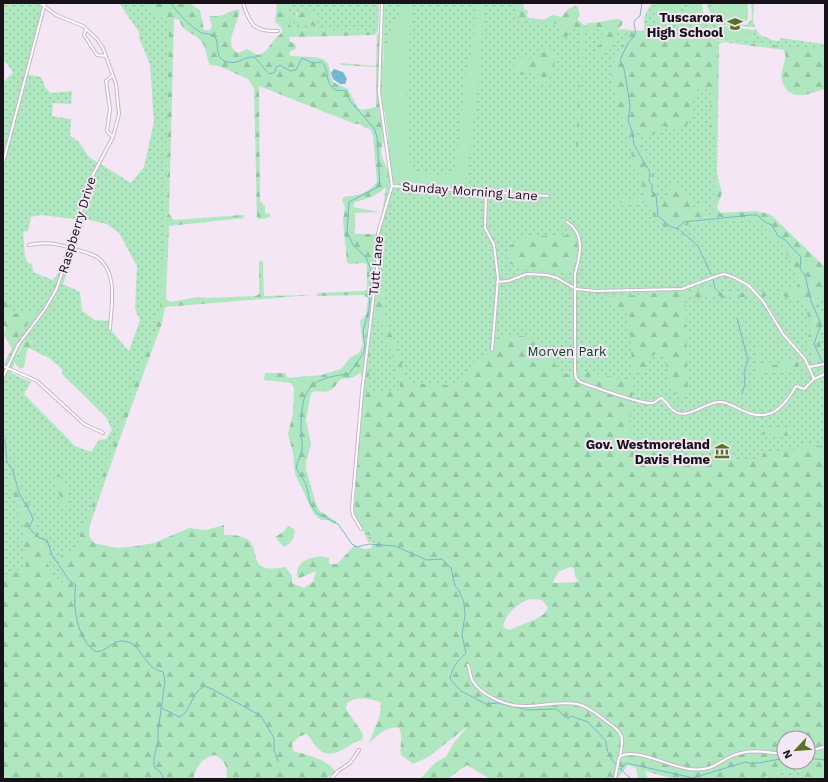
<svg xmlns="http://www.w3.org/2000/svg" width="828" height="782" font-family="'Work Sans',sans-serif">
	<defs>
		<pattern id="green-dots" width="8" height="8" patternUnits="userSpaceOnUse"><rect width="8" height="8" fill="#afe7c0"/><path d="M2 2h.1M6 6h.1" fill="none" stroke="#96c5a4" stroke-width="1.8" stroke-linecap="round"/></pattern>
		<pattern id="forest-firs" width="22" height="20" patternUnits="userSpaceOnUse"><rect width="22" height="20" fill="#afe7c0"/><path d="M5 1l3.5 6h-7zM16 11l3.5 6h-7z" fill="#96c5a4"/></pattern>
	</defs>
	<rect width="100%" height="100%" fill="#f4e6f5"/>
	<path fill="url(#green-dots)" fill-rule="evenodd" d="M3,3H45L26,74L41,77L46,89L51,93L72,91L71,104L53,103L52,116L71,119L70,136L78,141L89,157L131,183L144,167L154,122L150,64L139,38V32L119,3H154L170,19L168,221L162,317L66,594L3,611V366L12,348L4,335L6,326L3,324V82L13,73L3,58ZM41,215L75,219L59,272L53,280L33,272L32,264L28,263L25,257L23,232L28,231L31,217ZM85,219L107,224L119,233L132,257L137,266L135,309L140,320L129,351L110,329L111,321L95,320L82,311L80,292L63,284L76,249ZM27,337L29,348L49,358L62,369V374L106,417L112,430L106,439L99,440L91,452L75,446L24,394L31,382L11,373L18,352Z
		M287,3H379L378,31L289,29L290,22L316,16L310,13H296V17L292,19L286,12Z
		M382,3H523V17L644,33V17L652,3H690L683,14L684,20H700V23L710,17L716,22L724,26L723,37L752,40L753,30L756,29L760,35C767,37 772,41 779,41L781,38L824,44L825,42V51L716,40L715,217L770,214L825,270V745L808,738H784L625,657L579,551L382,544L368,542L362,527V392L378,242L389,164Z
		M706,3H714L713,7L724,23L746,25L752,19L751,3H754L753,20L755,27L723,25L712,18Z
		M795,769L825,779H755Z"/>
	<path fill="url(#forest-firs)" fill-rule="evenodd" d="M144,3H189L200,10L204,30H210L212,26L209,16C225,18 226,11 239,9C241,21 221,45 238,53L247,49L257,55C268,53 268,46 275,39C277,36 280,35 282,32L281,27L275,22L277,3H287L286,12L292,18L296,17L298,11L308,10L310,13L316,16L318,20L317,25L302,26L294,21L290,22V29L378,31L375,35L289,37L290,42L295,43L296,48L290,52L289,55C298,59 323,53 328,64C330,70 330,76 333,82L348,89L357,107L362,110L376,107V67L341,65L340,63L376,66L377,34L383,33C385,59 381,84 385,110L381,109C382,118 385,128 385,137C384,142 381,147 381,152C382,160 387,166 389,173C393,191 368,199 355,202L353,207L380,212L355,213V234H381L378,283L383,290L385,318L401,361L404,377L407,382L410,384H440L457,387C466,378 467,372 473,363C478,358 482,356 488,352C496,348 500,336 509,335C517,334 526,337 534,339C538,351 541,353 552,356L557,369L561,372L566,374L579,370L631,381L634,384L630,413V434L620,439L624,442L645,448L650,444L667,442L670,449L663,463L761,459L764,452L781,451L784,449L799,451L806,445L821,446L825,443V779H805L801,771L795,769L755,779H674L645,771L648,779H638L636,768L628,765L617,779H490L467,765L447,779H420L436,762L446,757L453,744L468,726L428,757L413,764L401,755C399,745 404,738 399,728C387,725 377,736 369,743L380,715L381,702C368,699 359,695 347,703L346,709L363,734L362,740C347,743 337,760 321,751C315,747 312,739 307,734L300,736L292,743L293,751C307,755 327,759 336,772L325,779H227C227,767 226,761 215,755C202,757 196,767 193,779H3V576L26,568L22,542L24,530L18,514L19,507L13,498L15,493L12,490L9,480L12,476L17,478L33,515L40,540L45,542L49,551L47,561L49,567L58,583L63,582L60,558L61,555L71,552L80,540H78L80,537V528L89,515L141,365L155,332L156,317L160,311L165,213L169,30L167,22ZM174,18L179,20C184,34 193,31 201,41C207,48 206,57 210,65L219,66L248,79L254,88L257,219H264L271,216L270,214L265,213V206L260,201L259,86L355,124H360L365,128L370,129L373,135L377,182C369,193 357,196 344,197L342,200L345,207L343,220L347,262L349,264L364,263L367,265V289L364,291L318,293L316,296L363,295L368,298L366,315L360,321L363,345L359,353L351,357L341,369L322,375L287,378L286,373H265L264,380L292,383L294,388L293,413L288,434L293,453L295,474L314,514L321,520H328L334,524L337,522L320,511L316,504L306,469V462L311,444L306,420L311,393C317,389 325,394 331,390C335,387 338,382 341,379L352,378L360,373L362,377V392L354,513L363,531L372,537L375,542L371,548L365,549L354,546L337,564H329V558C317,554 292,560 298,578H300L316,571L313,582L304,588L292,583V576L285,567C278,568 269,570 263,567C248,561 266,533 224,535V525L206,530L189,528L154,543L137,546L117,548L94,543L89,536L90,520L162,323L165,307L312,295L264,296L263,262L261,260L259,262V294L256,296L206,298L198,297L171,302L166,299L169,226L244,218L243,215L174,220L169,214ZM378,316L391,352L401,390L366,392L365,388L369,378L371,324L373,319ZM570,567L574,568L575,576L579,582L553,583L558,572ZM530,599L542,600L548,608L544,614L536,619L509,630L503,627C505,614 518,603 530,599ZM784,738H808V762H784Z
		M518,3H523L524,9L528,11L527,16L528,18L544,20L552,15L562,17L568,9L575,6L578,7L580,16L577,19L584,25L578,146L576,151L581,29L575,27L568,36L563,37L561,35L560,30L562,26L560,24L520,20L517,15Z
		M618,19L623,21L622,25L618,28C631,30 644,34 655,26L673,33L699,28L701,30L700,39L825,50V89L805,95H795L789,92C772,75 790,63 784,50L723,42L719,44L717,174L722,193L717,207L720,213L756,211L770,214L825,267V298H819L815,301L823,318L820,343L825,364L816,366L808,342V337L812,327L807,313L809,307L802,300L800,295L794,299L776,294L782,289L798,290V278L785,250L781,244L770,237L762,223L743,218L680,226L679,229L668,230L654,219L650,207L646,203H616L615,199L618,196L626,199L643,197L646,193L633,161L626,130L619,111L613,85L612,72L615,57L628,35L622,29L617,30L610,50L600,56L596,54V50L603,40V35L597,28L591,34L586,30L587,23C599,23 607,20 618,19ZM710,87L711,127L715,134L714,216L710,215H702L707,208L700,204L692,216C692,212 693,209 693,206C694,196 683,188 674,185L671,187L663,203L655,201L656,181L635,132L636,130L645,139L659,131L662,124L669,130C699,131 688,106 697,90Z
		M547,48L552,50L556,57L553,70L546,83L542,84L534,81L539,75L535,71L521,75L515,73C509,52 528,60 537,58Z
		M569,233L574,235L578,247L575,266L568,271L517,269L509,262C510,257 508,248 512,244C521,234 550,236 564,236Z
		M684,233C700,238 703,254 708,266C710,272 715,274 714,280L719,284V286L714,289L716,292L756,293L769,290L773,294L764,297H721L717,295H711L709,297H685L688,391L683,395H679C664,386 671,368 662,356L655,354L649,358L642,372L634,374L632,366L629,315C622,308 610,309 606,300V297L675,292L681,284L688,292L705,289L711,291C715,284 699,249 693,244C689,241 686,241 683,236Z
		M3,300L8,302L10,312L13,314L38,310V312L31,319L12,348L4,335L7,329L3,324Z
		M756,325L760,365H774L793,360L800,363C796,376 772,372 761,372L758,380L757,379Z
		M27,337L35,341L27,350L24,367L20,369L14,362Z
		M790,428L794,431L791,436L762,434V429Z
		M56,473H58C66,484 70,493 67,506L60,510V497L54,477Z
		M288,526L294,529C296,537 291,544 284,547L275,537L283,532Z"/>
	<path fill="#afe7c0" d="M403,3H412L406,92L410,162L414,171L418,172L443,175L456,168L465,78L474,41L475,3H484L479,79L467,175L465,183L461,187L399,184L394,179C390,133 374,87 388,40C392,27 400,16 403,3Z
		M660,3H682L671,28L653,19Z
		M690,3H702L704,18L702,20H683L684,12Z
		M714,3H748V19L745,22C729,23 709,27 714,3Z
		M724,26L753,30L752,40L723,37Z"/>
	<path fill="#73b7d1" d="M334,69L343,72L347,79L345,84H340L333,79L331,73Z"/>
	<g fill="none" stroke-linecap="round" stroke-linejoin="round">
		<path stroke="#73b7d1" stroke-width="1" d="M171,3C178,14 189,25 200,32C205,35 213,32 216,39C219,44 214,59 227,62C238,65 245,56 254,57C259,61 267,73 270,74L275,72L276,67L280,65L290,71L296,70L302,58L313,63L321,62C331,69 323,84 336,90C338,91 343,90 346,91L350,101L374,128L377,137L380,186L349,202L347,232L353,245L366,257L370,268L371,279L369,310L363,331L365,347L363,354L349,374C306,378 301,391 301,432C301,438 303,445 302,450C301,456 297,462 296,468L306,484L310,503L317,513L338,524L352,544L357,547L369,544L395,546L427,560L442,559L451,568L455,586L459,590L464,603L465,615L462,635L466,653C458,661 452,667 450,679L461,691L486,704L498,703L528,710L557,709L568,719L571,716L588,722L606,741C606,759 619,767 631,779
			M642,3L640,16C629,23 637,25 635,35L628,43L620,60L624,69L628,92L630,106L628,120L632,131L634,145L650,172L649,181L652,185V192L656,195L658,216L671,227L679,229
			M677,228L684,222L751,215H757L765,222L772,225L778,236L784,239L801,257L800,269L805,275L811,301L821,324L814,344L823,363
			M681,231L698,246L711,274
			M713,279L715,288L725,298
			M737,318L748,360L744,372L745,384L742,394
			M824,365L825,369
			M3,438L5,441L7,462L13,471L19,493L31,514L33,519L29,528L39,538L47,540L52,555L69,580L76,585C72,605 77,640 96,652C107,651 112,641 122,641C138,641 142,658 152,667C155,669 159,671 163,672L165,681L158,731V741L154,757V767L161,773L164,779
			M162,708L179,717C192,712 189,695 204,686L212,689L261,716L274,738V750L278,761
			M808,758L825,760
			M621,769L626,763L693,778L745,762C754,766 772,759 784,759"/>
		<g stroke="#c5b8c6" stroke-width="4">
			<path id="minor" d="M243,3C250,24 253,32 278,31
				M86,29L84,35L97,55L106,56
				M113,75L106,81L110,109L107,131L113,137
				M3,163L45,3
				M392,186L548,196
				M486,192L485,228L494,245L498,278L492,350
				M567,222C586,234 580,256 575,274V372L576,378L580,382C591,386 644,405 653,403C656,402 658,399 661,398C667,401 669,408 674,411C688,421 707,400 721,402C730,403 736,408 744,411C770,423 784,407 796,386L804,389L814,379L825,374
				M29,245C45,241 59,244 74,249C82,251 90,253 97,257C119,272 111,307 110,329
				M497,282L508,281L527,274L547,275L557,278L576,289L596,291L682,289L717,276L724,274L733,277L748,285L763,301L783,334L805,359L814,379
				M3,366L37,381L84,424L103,433
				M809,367L825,364
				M3,377L18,345L45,309L56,290L71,248L89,182L113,137L119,114L116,84L103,48L97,39L83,26L56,15L40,3
				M361,529L353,515L352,508L362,392L377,268L378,233L392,186L379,92L382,3
				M468,665C470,669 470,676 472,680C481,696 508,707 525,706C543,706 560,701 577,704C588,706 598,715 606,721C624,733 624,737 620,756
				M808,751L825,747
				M331,779L338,771L350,763L359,750
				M615,779L619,758C630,745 673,768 689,769C718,772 717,759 741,753C755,749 770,753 784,754"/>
		</g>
		<use href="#minor" stroke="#fff" stroke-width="2"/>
	</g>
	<defs>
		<g id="school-bare" transform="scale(1.2)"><path d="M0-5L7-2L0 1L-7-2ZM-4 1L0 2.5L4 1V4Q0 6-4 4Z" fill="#587123" stroke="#f4e6f5" stroke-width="2.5" paint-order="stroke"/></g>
		<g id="museum-bare" transform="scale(1.2)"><path d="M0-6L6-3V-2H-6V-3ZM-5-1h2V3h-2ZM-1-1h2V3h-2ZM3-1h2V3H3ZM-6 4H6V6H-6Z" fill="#587123" stroke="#f4e6f5" stroke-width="2.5" paint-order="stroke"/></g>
	</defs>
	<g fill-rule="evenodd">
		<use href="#school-bare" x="735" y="24"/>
		<use href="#museum-bare" x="722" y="451"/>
	</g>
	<g text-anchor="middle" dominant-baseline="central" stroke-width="4" stroke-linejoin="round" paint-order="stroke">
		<g font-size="13" font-weight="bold" fill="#161217" stroke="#f4e6f5" text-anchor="end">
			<text x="723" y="17">Tuscarora<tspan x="723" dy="15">High School</tspan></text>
			<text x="710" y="444">Gov. Westmoreland<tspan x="710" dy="15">Davis Home</tspan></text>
		</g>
		<g font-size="13" fill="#161217" stroke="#f4e6f5">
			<text transform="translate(470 191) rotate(4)">Sunday Morning Lane</text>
			<text transform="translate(77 225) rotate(-73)">Raspberry Drive</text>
			<text transform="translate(376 266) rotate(-85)">Tutt Lane</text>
		</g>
		<g font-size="13" fill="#042" stroke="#f4e6f5">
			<text x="567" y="351">Morven Park</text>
		</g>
	</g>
	<rect width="828" height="782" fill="none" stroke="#161217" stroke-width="8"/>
	<g transform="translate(796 750) rotate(244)"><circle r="19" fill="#f4e6f5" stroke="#9b919c"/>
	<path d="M0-3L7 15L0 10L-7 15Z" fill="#587123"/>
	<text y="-6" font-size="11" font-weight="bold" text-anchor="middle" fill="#161217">N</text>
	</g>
</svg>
